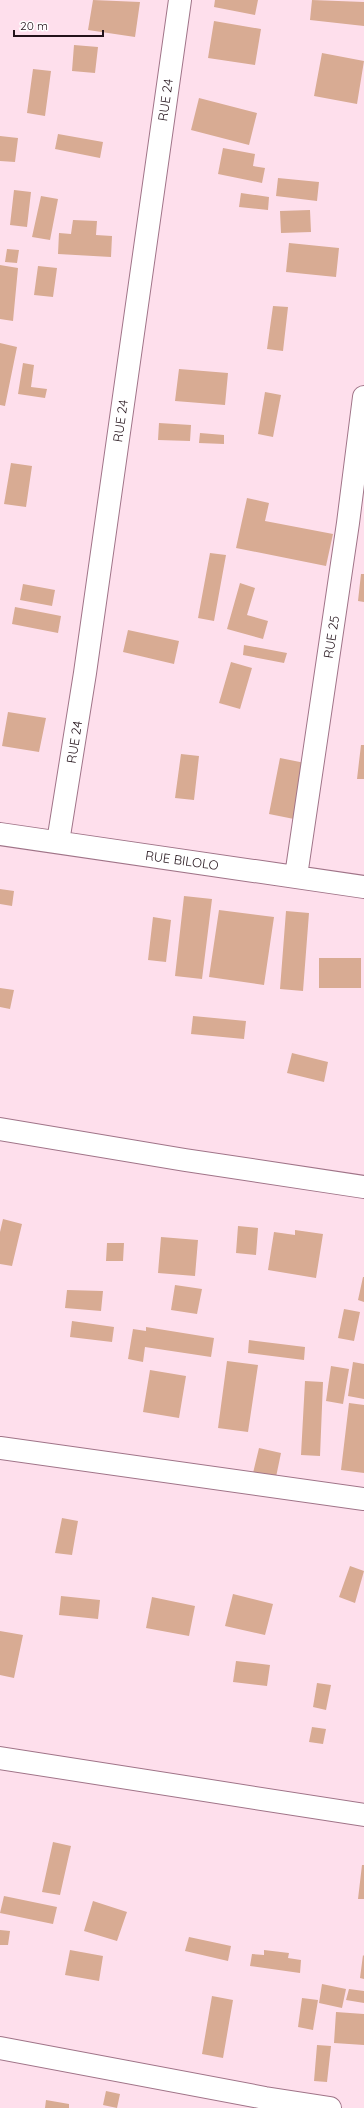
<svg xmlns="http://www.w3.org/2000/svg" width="364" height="2108" font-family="Quicksand,sans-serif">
	<rect width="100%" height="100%" fill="#fedfec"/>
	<path fill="#d8ab93" d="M93,0L140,2L135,37L88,30Z
		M215,0H258L255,15L214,7Z
		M312,0L364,2V26L310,20Z
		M214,21L261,29L255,65L208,58Z
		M74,45L98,47L95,73L72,71Z
		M322,53L364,61L357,104L314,96Z
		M33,69L51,71L45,116L27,113Z
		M199,98L257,113L249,145L191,130Z
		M58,134L103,142L100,158L55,149Z
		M0,136L18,138L15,162L0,161Z
		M223,148L255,154L253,166L265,168L262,183L218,174Z
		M278,178L319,182L317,201L276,196Z
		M14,190L31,192L27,227L10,225Z
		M241,193L269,197L268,210L239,207Z
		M41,196L58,199L50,240L32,237Z
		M310,210L311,232L281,233L280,211Z
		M73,220L97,221L96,235L112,236L111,257L58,254L59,233L71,234Z
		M289,243L339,248L336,277L286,272Z
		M7,249L19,250L17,263L5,262Z
		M0,265L18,268L13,321L0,319Z
		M38,266L57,268L53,297L34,295Z
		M273,306L288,307L283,351L267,349Z
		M0,343L17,347L5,406L0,405Z
		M23,363L34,365L31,387L47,389L45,398L18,394Z
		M179,369L228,373L225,405L175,401Z
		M265,392L281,395L273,437L258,434Z
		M159,423L191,425L190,441L158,440Z
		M200,433L224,435V444L199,443Z
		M11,463L32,466L26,507L4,504Z
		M247,498L269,503L265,521L333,534L326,566L236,548Z
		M210,553L226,555L214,621L198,618Z
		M361,574H364V602L358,601Z
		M240,583L255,588L247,615L268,621L263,639L227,629Z
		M23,584L55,590L52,606L20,600Z
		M15,607L61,616L58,633L12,624Z
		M128,630L179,641L174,664L123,652Z
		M244,645L287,653L284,663L243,655Z
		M231,662L252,668L240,709L219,703Z
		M8,712L46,718L39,752L2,746Z
		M361,745H364V779H357Z
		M181,754L199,756L194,800L175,798Z
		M280,758L305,763L294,819L269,814Z
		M0,889L14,891L12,906L0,904Z
		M184,896L212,899L202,979L175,976Z
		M219,910L274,917L264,985L209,977Z
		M286,911L309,913L303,991L280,989Z
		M153,917L171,920L166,962L148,960Z
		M319,958H361V988H319Z
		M0,988L14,990L10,1009L0,1007Z
		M193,1016L246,1021L244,1039L191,1034Z
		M292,1053L328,1062L324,1082L287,1073Z
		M3,1219L22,1224L12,1266L0,1264V1232Z
		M238,1226L258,1228L256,1255L236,1253Z
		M295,1230L323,1234L316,1278L268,1270L274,1232L295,1235Z
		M161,1237L198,1240L195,1276L158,1273Z
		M107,1243H124L123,1261H106Z
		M363,1277H364V1302L358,1300Z
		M175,1285L202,1289L197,1314L171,1310Z
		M67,1290L103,1291L101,1311L65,1308Z
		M344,1309L360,1312L354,1341L338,1338Z
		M72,1321L114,1327L112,1342L70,1337Z
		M146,1327L214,1338L211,1357L145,1347L143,1362L128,1359L133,1329L146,1331Z
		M249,1340L305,1347L304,1360L248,1353Z
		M227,1361L258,1365L248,1432L218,1428Z
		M353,1362L364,1364V1399L348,1396Z
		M331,1366L349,1369L343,1404L326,1401Z
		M150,1370L186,1376L179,1418L143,1412Z
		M305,1381L323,1382L320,1456L301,1455Z
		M349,1403L364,1405V1473L341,1470Z
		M259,1448L281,1453L276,1477L253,1473Z
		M62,1518L78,1521L72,1555L55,1553Z
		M350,1566L364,1571L355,1603L339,1597Z
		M233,1594L273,1604L265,1635L225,1626Z
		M61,1596L100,1600L98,1619L59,1615Z
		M152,1597L195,1606L189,1636L146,1628Z
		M0,1631L23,1635L14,1678L0,1675Z
		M236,1661L270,1665L267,1686L233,1682Z
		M317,1683L331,1685L326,1710L313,1707Z
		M312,1727L326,1729L323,1744L309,1742Z
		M53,1842L71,1846L60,1895L42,1892Z
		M362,1865H364V1899H358Z
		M4,1896L57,1907L53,1924L0,1913Z
		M93,1901L127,1912L117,1941L84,1931Z
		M0,1930L10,1931L8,1945H0Z
		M189,1937L231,1946L228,1961L185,1951Z
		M70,1950L103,1956L99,1981L65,1975Z
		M264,1950L289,1953L288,1958L301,1960L300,1973L250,1966L252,1954L264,1955Z
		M363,1955L364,1956V1979L360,1978Z
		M322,1984L346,1989L342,2008L319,2003Z
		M349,1989L364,1991V2003L346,2000Z
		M212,1996L233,2000L223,2058L202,2054Z
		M302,1998L318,2000L313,2030L298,2027Z
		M336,2012L364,2014V2045L334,2043Z
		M317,2045L331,2046L327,2082L314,2081Z
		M106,2091L120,2094L117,2108L103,2105Z
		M46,2100L69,2104V2108H45Z"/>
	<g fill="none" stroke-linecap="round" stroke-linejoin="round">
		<g stroke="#a07488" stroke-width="24">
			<path id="minor" d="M0,834L364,887
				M58,842L85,673L180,0
				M296,876L348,523L364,397
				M0,1129L185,1160L364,1187
				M0,1448L364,1499
				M0,1758L364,1815
				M0,2048L265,2098L330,2108"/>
		</g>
		<use href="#minor" stroke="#fff" stroke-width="22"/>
	</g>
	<g text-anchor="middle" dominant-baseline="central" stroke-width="3" stroke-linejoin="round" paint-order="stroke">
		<g font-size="13" fill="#23121a" stroke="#fff">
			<text transform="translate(165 100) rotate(-82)">RUE 24</text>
			<text transform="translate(120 421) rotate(-82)">RUE 24</text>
			<text transform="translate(331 637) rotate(-81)">RUE 25</text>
			<text transform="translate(74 742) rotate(-81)">RUE 24</text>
			<text transform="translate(182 860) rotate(8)">RUE BILOLO</text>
		</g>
	</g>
	<path d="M14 30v6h89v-6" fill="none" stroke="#23121a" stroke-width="2"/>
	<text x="20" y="30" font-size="12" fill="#23121a" stroke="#ffffff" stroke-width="3" paint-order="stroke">20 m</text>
</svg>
